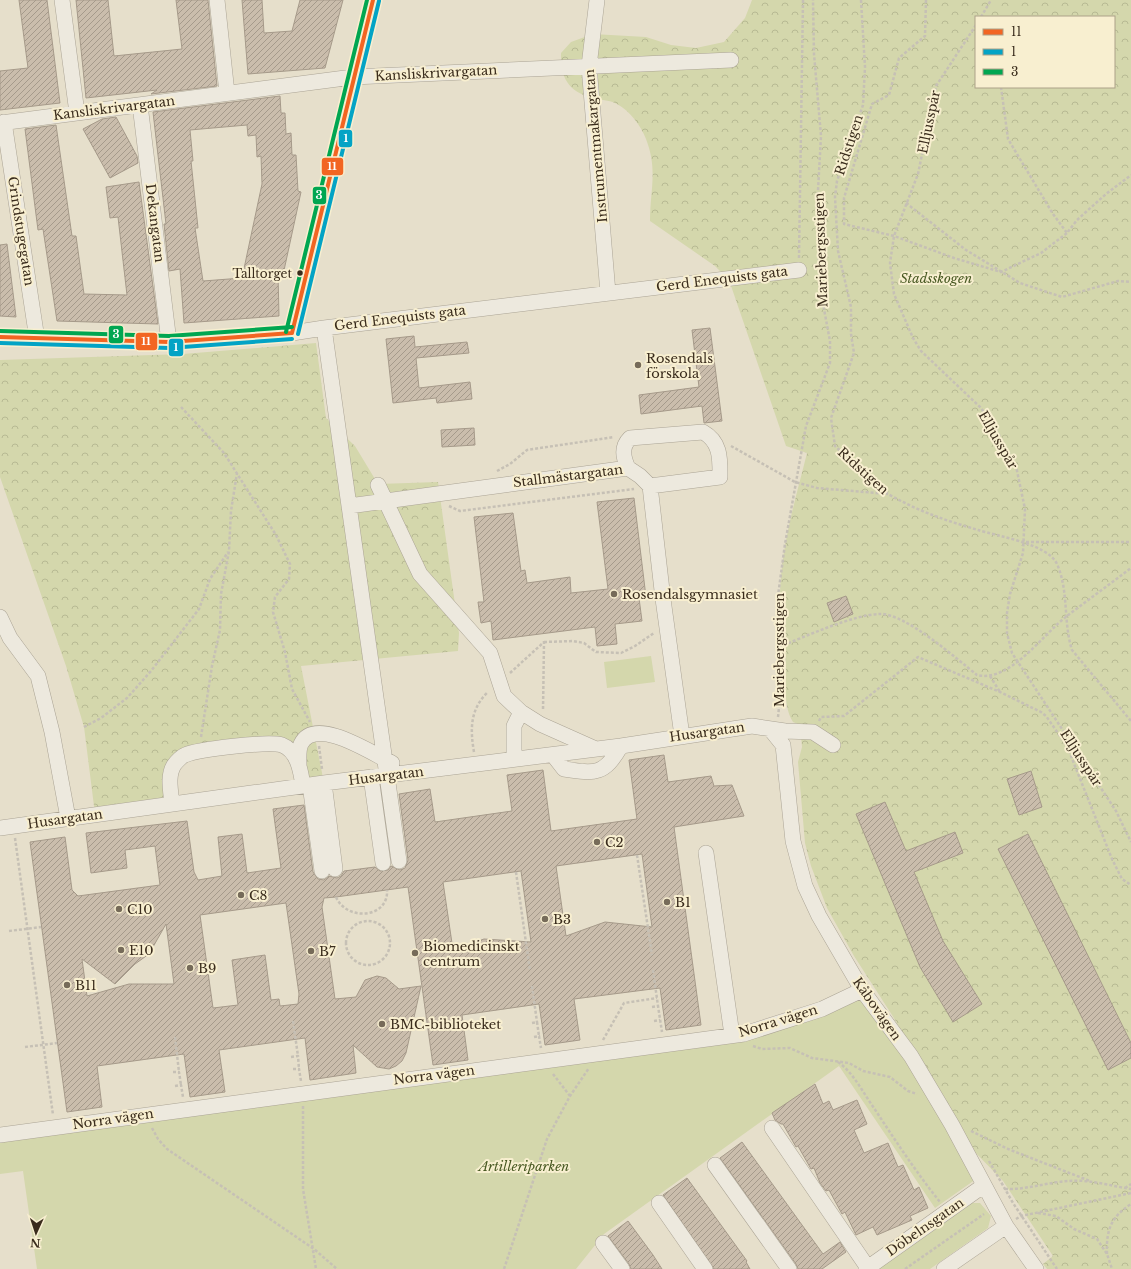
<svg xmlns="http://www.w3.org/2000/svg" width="1131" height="1269" font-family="'Libre Baskerville',serif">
	<defs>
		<pattern id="forest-crowns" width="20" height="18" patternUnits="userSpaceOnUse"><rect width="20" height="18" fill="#d4d7ac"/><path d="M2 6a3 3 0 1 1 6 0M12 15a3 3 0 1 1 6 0" fill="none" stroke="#b7b993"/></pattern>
		<pattern id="building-hatch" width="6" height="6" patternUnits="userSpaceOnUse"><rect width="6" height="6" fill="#cabdac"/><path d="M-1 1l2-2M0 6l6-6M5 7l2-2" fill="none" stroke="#a59a8b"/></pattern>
	</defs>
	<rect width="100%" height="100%" fill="#e6dfcb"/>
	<path fill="#d4d7ac" d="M651,656L655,682L607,688L604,662Z
		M862,990L979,1177L935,1208L839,1066L604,1234L576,1269H37L23,1171L0,1174V1135L744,1034Z
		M968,1203H980L991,1216L988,1228L930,1269H876Z"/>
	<path fill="url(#forest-crowns)" fill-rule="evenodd" d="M752,0H1131V1269H1047L1043,1264L1053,1256L1003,1181L970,1147L892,1015L854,956L827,908L811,866L805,843L798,762L802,747L800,725L793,722C783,707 786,682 786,665C785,643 779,621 780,599C780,550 795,501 807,453L786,446L729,280L715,266L650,221C650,190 658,170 646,139C641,126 630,111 617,104C612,101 603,100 596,99C570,93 560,80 561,53L571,42L593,34L646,37L671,45L696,48L724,42L745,18ZM976,17H1114V87H976Z
		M316,343L326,418L355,446L378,484L438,482L459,633L458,651L301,666L324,783L303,786L293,753L250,745L174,765L172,804L95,814L84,727L66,666L0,477V360L183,354Z"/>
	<path fill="url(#building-hatch)" stroke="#a69a8a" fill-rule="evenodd" d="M19,0H47L60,103L0,110V71L28,68Z
		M76,0H108L114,56L182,49L176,0H208L217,86L151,94L157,90L86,98Z
		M242,0H262L264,33L292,31L300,0H343L325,68L248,74Z
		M280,96L281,113H285L286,134L291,133L292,155H296L298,191L301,192L283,275L278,274L279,316L184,323L180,269L169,271L164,224H166L153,112ZM247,125L248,136L256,135L257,157L261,156L262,184L242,278L203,281L195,228H198L191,161H193L190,130Z
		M116,117L137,156L138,163L110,178L83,129L102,119Z
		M56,125L72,236H76L84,294L127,295L118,217L110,218L106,187L139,182L158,324L57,321L43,229L38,230L25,129Z
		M7,244L16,317L0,316V245Z
		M710,328L722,421L704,423L702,406L641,414L639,395L699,387L692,330Z
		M414,336L415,347L467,342L469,353L416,358L419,388L470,382L472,399L437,403L436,398L393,403L386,339Z
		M474,428L475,445L442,447L441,430Z
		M634,498L646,597L639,598L642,621L615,624L617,644L597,646L595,627L493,640L491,621L481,623L478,602H484L474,517L513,513L521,571L525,570L527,583L570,577L571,593L608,589L597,502Z
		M846,596L853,614L834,622L827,603Z
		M664,755L668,782L711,776L714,786L732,785L744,816L674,827L701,1025L666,1030L660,988L574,999L580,1040L545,1045L539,1004L462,1015L468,1060L433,1065L408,887L336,897L324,898L322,907L335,999L356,997L365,980L377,976L386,978L399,989L421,986L406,1053L402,1061L396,1066L389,1069L377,1067L353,1045L356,1073L310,1080L305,1038L219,1050L225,1092L190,1097L184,1054L97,1066L102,1107L67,1112L30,842L65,837L72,890L78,896L160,885L155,846L125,850L127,868L91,873L86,833L187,821L194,872L198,880L222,876L218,837L242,834L247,873L281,868L273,809L304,805L313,872L318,879L324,880L329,876L337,878L341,876L344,871L375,867L380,871L388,870L391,866L400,870L405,868L408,860L399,794L430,789L435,822L512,811L507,775L543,770L551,831L637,819L629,760ZM642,854L652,927L605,922L566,936L556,866ZM521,871L531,942L484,939L453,950L443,882ZM286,903L299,994L298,1004L280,1006L279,999L271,1000L265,955L232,960L238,1005L213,1008L200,915ZM166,924L174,984H129L87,996L82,959L115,984L135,964L149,954Z
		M1031,771L1042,807L1019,815L1007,779Z
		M885,802L906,851L955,832L963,853L914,872L943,941L982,1004L953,1022L920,967L856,814Z
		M1028,834L1131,1043V1058L1108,1070L998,849Z
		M815,1084L823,1104L829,1101L833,1110L857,1100L867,1124L854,1130L864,1153L888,1143L898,1167L903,1165L914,1190L919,1187L928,1208L910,1216L912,1220L877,1235L873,1227L856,1235L845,1212L842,1214L829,1190L826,1191L820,1183L814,1168L811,1169L798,1146L796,1147L783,1124H781L775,1120L772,1113Z
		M742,1142L823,1254L840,1242L846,1252L822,1269H798L796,1264L720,1158Z
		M687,1178L747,1261L746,1262L750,1269H714L663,1195Z
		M628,1221L653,1255L662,1269H631L629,1264L608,1236Z"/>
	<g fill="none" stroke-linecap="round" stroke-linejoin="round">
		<g stroke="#aba495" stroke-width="16">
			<path id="minor" d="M62,0L77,113
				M217,0L227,93
				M597,0L589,66L608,293
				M140,105L169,342
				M4,122L37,339
				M0,123L353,77L731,60
				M324,328L399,861
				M292,333L373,0
				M0,337L169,342L292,333L324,328L799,270
				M628,468C623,457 621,447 630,438L703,432C721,442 720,459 720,477L650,486
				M378,485L420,574L490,653L504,696L521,712L540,724L596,749
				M349,506L628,468L640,476L650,486L663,599L682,736
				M0,617L10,638L38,676L52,732L68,818
				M771,730L783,745L793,841L805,886L819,916L862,990L911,1056L952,1125L1006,1226L1036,1269
				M553,755L564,769C596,774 604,775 621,746
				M514,759V726L521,712
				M299,765C299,758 298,750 301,744C315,715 373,754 392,763
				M371,777L383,863
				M324,783L335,869
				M310,785L322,871
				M172,804C171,792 167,776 174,765C176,762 182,756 185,755C199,749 268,741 282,745C298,751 301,772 303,786
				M0,828L324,783L621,746L752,726L785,731L813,732L833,745
				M706,853L732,1035
				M772,1128L868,1268
				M0,1135L744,1034L822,1009L862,990
				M715,1165L789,1269
				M659,1203L705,1269
				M603,1243L622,1269
				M866,1269L983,1186
				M944,1269L1006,1226"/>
		</g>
		<path stroke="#c6c0b5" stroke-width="2.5" stroke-dasharray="3 2" stroke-linecap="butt" d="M861,0L865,67L863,105L837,181L835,197L838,251L851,307V334L854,353L831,418L835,446L888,494C904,503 921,511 938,517C951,522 965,526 978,530C997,536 1048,544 1057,564C1069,591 1063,622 1072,650L1131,721
			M926,0L925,36L899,58L889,95L872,104L844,198V224L894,236L954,258L1001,272L1041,253L1067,233
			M981,17L991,0
			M976,25L936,86L918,174L894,236L890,263L894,294L913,338L921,351L980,407L993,424L1016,466L1025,509L1023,553L1010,594L1007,613V633L1012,653L1116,811L1131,842
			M1001,87L1008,139L1053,214L1067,233L1077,220L1106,194L1131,175
			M906,203L966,250L1020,283L1062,297L1118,281L1131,282
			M799,258L803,0
			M181,407L224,453L276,535L290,564L289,579L275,597L273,612L285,652L292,689L310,722
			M731,446L795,482L817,488L888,494
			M497,471L510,464L527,450L614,437
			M449,506L460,511L634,489
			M1026,542H1131
			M544,642L573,641L584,643L596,652L621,653L635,646L654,633
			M779,647C804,637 855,614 880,614C905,613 957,659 977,675C1010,683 1043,634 1067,616C1088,600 1110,584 1131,568
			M510,673L544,642L543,711
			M990,676L1000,692
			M778,717L781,688L777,603L785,544L806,426L830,363V341L820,288L817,209L821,136L814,54L813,0
			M819,721L821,717L844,716L918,657L1000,692L1041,712L1046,716L1067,746L1112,859L1122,879L1131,885
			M84,727L101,718L127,698L151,671L199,609L210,579L228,552
			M201,737L212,666L220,630L221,594L229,551L231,511L237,473
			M319,746L322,769
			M474,752C470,729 470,709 488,692
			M15,838L53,1115
			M637,855L652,955
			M516,872L530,971
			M336,897C347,922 389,918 387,890
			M346 943a22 22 0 1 1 44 0a22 22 0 1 1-44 0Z
			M9,931L41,927
			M653,970L658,1006
			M532,986L537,1022
			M652,1007L658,1006L662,1032
			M293,1021L298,1056
			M654,1021L660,1020
			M532,1023L537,1022L539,1036
			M175,1037L179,1072
			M534,1037L539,1036L541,1048
			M603,1040L624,1003L657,998
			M753,1046L762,1049L790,1048L812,1058L849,1063L863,1071L890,1077L908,1091L917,1094
			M25,1047L57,1043
			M291,1057L298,1056L299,1069
			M838,1062C854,1073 863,1093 874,1108C895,1140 916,1172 940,1202
			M293,1069H299L301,1081
			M173,1072H179L181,1085
			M553,1074L570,1096
			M175,1086L181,1085L183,1097
			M303,1106V1189L316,1269
			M152,1128L158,1139L167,1149L314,1249L337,1269
			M971,1131L1008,1149L1090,1181
			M989,1161L1013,1203L1057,1269
			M1125,1188L1131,1184
			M1005,1189C1026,1190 1048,1182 1069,1181C1089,1179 1111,1186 1131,1189
			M1038,1213L1056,1216L1074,1229L1097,1239L1107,1254L1112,1269
			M1016,1219L1021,1216L1131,1193
			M1107,1254C1106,1230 1111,1217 1131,1204
			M504,1269L547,1139L570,1096L589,1068
			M905,1269L984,1214"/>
		<use href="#minor" stroke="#ede9de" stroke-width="15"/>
		<g stroke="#f8efd0" stroke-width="7">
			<path id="bus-1" d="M292,333L373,0
				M0,337L169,342L292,333"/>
		</g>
		<g stroke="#f8efd0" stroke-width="7">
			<path id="bus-2" d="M298,334L379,1
				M0,343L169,348L292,339"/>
		</g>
		<g stroke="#f8efd0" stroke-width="7">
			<path id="bus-3" d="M0,331L169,336L292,327
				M286,332L367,0"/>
		</g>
		<use href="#bus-1" stroke="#f26522" stroke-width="4"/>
		<use href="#bus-2" stroke="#03a3c5" stroke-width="4"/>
		<use href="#bus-3" stroke="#00a651" stroke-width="4"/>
	</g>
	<circle fill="#3a2c1c" stroke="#f8efd0" stroke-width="1.5" cx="300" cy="273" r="3.5"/>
	<g fill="#766b59" stroke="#f8efd0" stroke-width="1.5">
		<circle cx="638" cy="365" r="4"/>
		<circle cx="614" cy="594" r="4"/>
		<circle cx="597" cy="842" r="4"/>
		<circle cx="241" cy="895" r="4"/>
		<circle cx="667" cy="902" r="4"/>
		<circle cx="119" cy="909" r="4"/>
		<circle cx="545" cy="919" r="4"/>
		<circle cx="121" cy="950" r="4"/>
		<circle cx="311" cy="951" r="4"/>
		<circle cx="415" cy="953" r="4"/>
		<circle cx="190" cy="968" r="4"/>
		<circle cx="67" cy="985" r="4"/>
		<circle cx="382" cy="1024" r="4"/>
	</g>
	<g text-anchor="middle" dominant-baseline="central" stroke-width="4" stroke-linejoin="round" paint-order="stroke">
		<g font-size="12" fill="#3a2c1c" stroke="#f8efd0" text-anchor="end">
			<text x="292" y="273">Talltorget</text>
		</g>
		<g font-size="13" fill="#3a2c1c" stroke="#f8efd0">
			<text transform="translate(436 73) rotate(-3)">Kansliskrivargatan</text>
			<text transform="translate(114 108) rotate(-7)">Kansliskrivargatan</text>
			<text transform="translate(929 122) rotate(-78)">Elljusspår</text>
			<text transform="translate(849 145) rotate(-72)">Ridstigen</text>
			<text transform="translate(596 146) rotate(-95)">Instrumentmakargatan</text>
			<text transform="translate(155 223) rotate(83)">Dekangatan</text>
			<text transform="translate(21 231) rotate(81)">Grindstugegatan</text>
			<text transform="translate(821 250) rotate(-92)">Mariebergsstigen</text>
			<text transform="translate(722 279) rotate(-7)">Gerd Enequists gata</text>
			<text transform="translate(400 318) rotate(-7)">Gerd Enequists gata</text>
			<text transform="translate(998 440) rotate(60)">Elljusspår</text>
			<text transform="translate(863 471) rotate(42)">Ridstigen</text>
			<text transform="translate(568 476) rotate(-7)">Stallmästargatan</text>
			<text transform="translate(779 650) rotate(-90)">Mariebergsstigen</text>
			<text transform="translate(707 732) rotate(-8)">Husargatan</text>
			<text transform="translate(1081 758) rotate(57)">Elljusspår</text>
			<text transform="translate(386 776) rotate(-7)">Husargatan</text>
			<text transform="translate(65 819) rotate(-8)">Husargatan</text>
			<text transform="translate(877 1009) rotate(55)">Kåbovägen</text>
			<text transform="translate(778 1021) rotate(-17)">Norra vägen</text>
			<text transform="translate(434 1075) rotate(-7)">Norra vägen</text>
			<text transform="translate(113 1119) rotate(-8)">Norra vägen</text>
			<text transform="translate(925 1227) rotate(-35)">Döbelnsgatan</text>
		</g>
		<g font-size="13" font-style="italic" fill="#475821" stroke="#f8efd0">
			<text x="936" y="278">Stadsskogen</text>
			<text x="524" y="1166">Artilleriparken</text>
		</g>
		<g font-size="13" fill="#3a2c1c" stroke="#f8efd0" text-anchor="start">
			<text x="646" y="358">Rosendals<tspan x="646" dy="15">förskola</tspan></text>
			<text x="622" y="594">Rosendalsgymnasiet</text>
			<text x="605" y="842">C2</text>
			<text x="249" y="895">C8</text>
			<text x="675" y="902">B1</text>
			<text x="127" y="909">C10</text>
			<text x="553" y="919">B3</text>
			<text x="423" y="946">Biomedicinskt<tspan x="423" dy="15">centrum</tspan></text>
			<text x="129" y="950">E10</text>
			<text x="319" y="951">B7</text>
			<text x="198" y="968">B9</text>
			<text x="75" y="985">B11</text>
			<text x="390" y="1024">BMC-biblioteket</text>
		</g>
	</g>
	<g stroke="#f8efd0" stroke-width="1.5">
		<rect x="338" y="129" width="15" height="19" rx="4" fill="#03a3c5"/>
		<rect x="321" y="157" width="23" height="19" rx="4" fill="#f26522"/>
		<rect x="312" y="186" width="15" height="19" rx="4" fill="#00a651"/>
		<rect x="108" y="325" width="16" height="19" rx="4" fill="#00a651"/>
		<rect x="135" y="332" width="23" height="19" rx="4" fill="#f26522"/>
		<rect x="168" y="338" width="16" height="19" rx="4" fill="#03a3c5"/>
	</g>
	<g font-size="11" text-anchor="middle" font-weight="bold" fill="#fff">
		<text x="346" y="142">1</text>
		<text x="332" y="170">11</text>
		<text x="319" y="199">3</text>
		<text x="116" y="338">3</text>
		<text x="146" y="345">11</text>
		<text x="176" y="351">1</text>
	</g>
	<rect x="975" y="16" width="140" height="72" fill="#f8efd0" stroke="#aca188"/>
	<rect x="983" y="29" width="20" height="6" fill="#f26522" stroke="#aca188"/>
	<text x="1011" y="36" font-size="12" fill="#3a2c1c">11</text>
	<rect x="983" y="49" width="20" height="6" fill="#03a3c5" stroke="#aca188"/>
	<text x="1011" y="56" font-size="12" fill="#3a2c1c">1</text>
	<rect x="983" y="69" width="20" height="6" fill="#00a651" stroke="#aca188"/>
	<text x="1011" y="76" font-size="12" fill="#3a2c1c">3</text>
	<g transform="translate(36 1233) rotate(183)" stroke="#f8efd0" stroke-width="3" paint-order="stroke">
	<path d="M0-3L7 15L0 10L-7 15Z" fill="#3a2c1c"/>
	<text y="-6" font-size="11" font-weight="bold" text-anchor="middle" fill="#3a2c1c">N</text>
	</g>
</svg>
